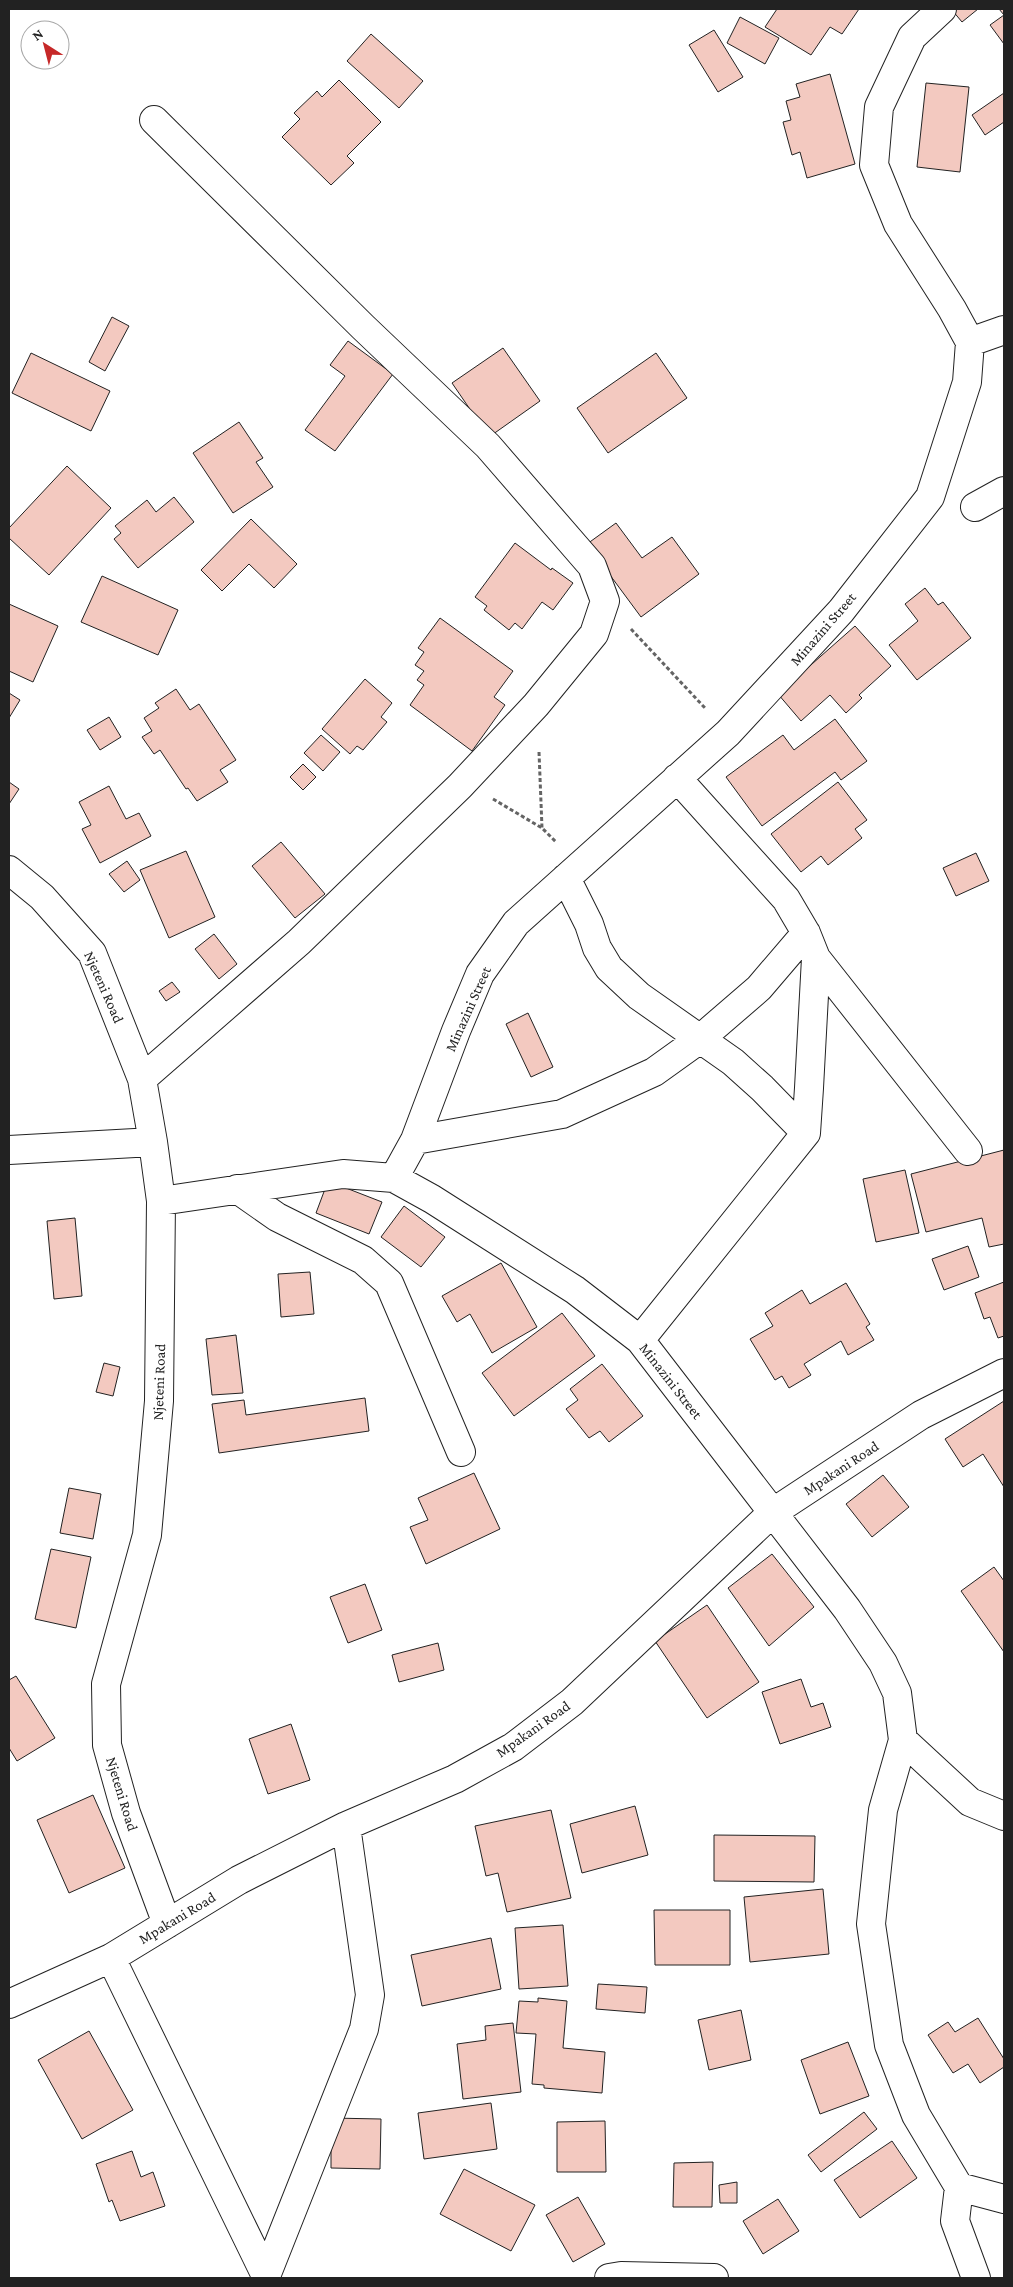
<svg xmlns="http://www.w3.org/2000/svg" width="1013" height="2287" font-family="'Crimson Pro',serif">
	<rect width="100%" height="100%" fill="#fff"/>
	<path fill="#f3c9c0" stroke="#222" d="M777,9H859L842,34L830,27L811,55L765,27Z
		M954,9H978L962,22L952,10Z
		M999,9H1004V44L990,25L1004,15Z
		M740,17L779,38L765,64L727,43Z
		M714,30L743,77L718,92L689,45Z
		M371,34L423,81L399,108L347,61Z
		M830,74L855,164L807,178L800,152L792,155L783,122L791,120L786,101L800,97L796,84Z
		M339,80L381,122L347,156L354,163L331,185L282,137L300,119L294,113L317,91L322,97Z
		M926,83L969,87L960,172L917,167Z
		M1004,93V122L985,135L972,115Z
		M112,317L129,326L105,371L89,362Z
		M348,341L393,374L335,451L305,430L345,376L330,365Z
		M503,348L540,401L489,437L452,383Z
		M31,353L110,391L91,431L12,393Z
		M656,353L687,398L608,453L577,408Z
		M239,422L263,458L256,462L273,487L233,513L193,453Z
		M67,466L111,508L49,575L9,538V528Z
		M174,497L194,522L138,568L114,539L121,533L115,526L147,500L156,512Z
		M251,519L297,564L274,588L249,564L222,591L201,570Z
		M616,523L642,558L672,537L699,574L641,617L587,544Z
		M515,543L551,570L552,568L573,583L553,610L542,602L522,629L515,623L509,630L484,610L487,606L475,597Z
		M102,576L178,610L158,655L81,622Z
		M925,588L938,605L943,602L971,638L917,680L889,645L918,621L905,604Z
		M9,604L58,626L33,682L9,671Z
		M440,618L513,671L494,697L505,705L472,751L410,705L424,685L417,680L424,671L415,665L424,652L418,648Z
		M855,626L891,666L859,695L862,698L846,713L830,695L801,721L778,694Z
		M365,679L392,703L381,717L387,722L363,750L357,746L350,754L322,729Z
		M176,689L190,710L199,704L236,760L220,770L228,782L197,801L188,788L186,789L160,750L154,754L142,737L152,731L144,718L159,708L155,703Z
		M9,693L20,700L9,718Z
		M109,717L121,737L100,750L87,730Z
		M835,719L867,761L841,780L835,772L762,826L726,777L783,735L794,750Z
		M321,735L340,752L323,771L304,753Z
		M303,764L316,777L303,790L290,777Z
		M9,782L19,789L9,804Z
		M838,782L867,820L855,829L862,838L828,865L821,856L801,872L771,834Z
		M109,786L126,819L139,813L151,836L100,863L82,829L91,825L79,802Z
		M281,842L325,894L295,918L252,866Z
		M186,851L215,917L169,938L140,870Z
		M976,853L989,881L956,896L943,868Z
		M127,861L140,880L124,892L109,874Z
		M214,934L237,964L219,979L195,949Z
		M172,982L180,992L166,1001L159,991Z
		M528,1013L553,1067L531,1077L506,1024Z
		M1004,1150V1244L989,1247L982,1218L926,1232L911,1174Z
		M905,1170L919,1233L876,1242L863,1179Z
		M328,1181L382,1202L369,1234L316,1213Z
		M404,1206L445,1237L421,1267L381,1237Z
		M75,1218L82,1296L54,1299L47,1221Z
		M968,1246L979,1277L944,1290L932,1259Z
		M501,1263L537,1327L492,1353L470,1314L457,1322L442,1296Z
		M310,1272L314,1314L281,1317L278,1274Z
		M1004,1282V1336L998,1338L990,1317L984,1319L975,1293Z
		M846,1283L870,1324L866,1327L874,1340L848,1355L841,1341L804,1364L811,1375L789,1388L782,1376L775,1380L750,1339L773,1326L765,1313L802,1290L810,1304Z
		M562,1313L595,1356L514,1416L482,1373Z
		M236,1335L243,1393L212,1395L206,1339Z
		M104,1363L120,1367L113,1396L96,1392Z
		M602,1364L643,1416L609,1442L600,1431L589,1438L566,1409L578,1400L570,1389Z
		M365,1398L369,1431L219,1453L212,1404L244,1400L246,1415Z
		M1004,1401V1487L983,1454L963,1467L945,1439Z
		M474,1473L500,1529L426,1564L410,1527L428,1520L418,1498Z
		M883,1475L909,1507L872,1537L846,1504Z
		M69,1488L101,1494L93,1539L60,1533Z
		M51,1549L91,1557L76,1628L35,1619Z
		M772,1554L814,1607L769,1646L728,1588Z
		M994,1567L1004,1581V1652L961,1591Z
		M365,1584L382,1630L348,1643L330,1597Z
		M707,1605L759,1682L707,1718L655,1641Z
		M438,1643L444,1670L399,1682L392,1655Z
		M16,1676L55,1738L17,1761L9,1748V1680Z
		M801,1679L811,1707L823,1703L831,1727L780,1744L762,1692Z
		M291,1724L310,1780L268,1794L249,1739Z
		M93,1795L125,1868L69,1893L37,1820Z
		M635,1806L648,1855L582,1873L570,1824Z
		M551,1810L571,1898L507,1912L498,1873L486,1876L475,1826Z
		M714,1835L815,1836L814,1882L714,1881Z
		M823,1889L829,1954L750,1962L744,1897Z
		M654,1910H730V1965H655Z
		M563,1925L568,1986L519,1989L515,1928Z
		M491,1938L501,1989L422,2006L411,1955Z
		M598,1984L647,1987L645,2013L596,2009Z
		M538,1998L567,2001L563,2048L605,2052L602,2093L544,2088V2085L532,2084L536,2034L516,2033L519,2001L538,2002Z
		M741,2010L751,2060L709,2070L698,2020Z
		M978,2018L1004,2059V2067L980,2083L968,2064L953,2073L928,2035L948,2022L955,2032Z
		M513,2023L521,2092L463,2099L457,2044L486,2040L485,2026Z
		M89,2031L133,2110L82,2139L38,2060Z
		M848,2042L869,2096L820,2114L801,2060Z
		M491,2103L497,2149L424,2159L418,2113Z
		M864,2112L877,2129L821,2172L808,2155Z
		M331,2118L381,2119L380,2169L331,2168Z
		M605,2121L606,2172H557V2122Z
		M892,2141L917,2178L860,2218L834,2180Z
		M132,2151L141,2177L153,2172L165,2206L120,2221L112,2200L109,2202L96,2164Z
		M713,2162L712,2207H673L674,2163Z
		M464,2169L535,2205L511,2251L440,2214Z
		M737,2182V2203H720L719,2185Z
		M578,2197L605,2244L573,2262L546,2215Z
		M778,2199L799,2231L763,2254L743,2221Z"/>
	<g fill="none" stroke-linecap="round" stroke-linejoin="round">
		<g stroke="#222" stroke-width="30">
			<path id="street" d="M970,342L1004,330
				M975,507L1004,491
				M9,870L42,897L92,953L142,1079L153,1142L161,1201L159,1401L147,1535L106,1684L107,1745L126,1813L167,1924
				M566,878L589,924L597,948L609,968L639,996L733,1062L762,1088L806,1133
				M816,958L968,1151
				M142,1079L299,942L460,786L536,705L594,634L605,601L592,566L488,446L363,327L154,120
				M415,1140L562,1114L654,1072L700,1039L759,988L806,933
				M9,1150L153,1142
				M394,1178L415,1140L456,1031L480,974L516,923L728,733L841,611L930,497L967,382L970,342L952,309L898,224L874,165L879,107L912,37L942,9
				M237,1189L277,1217L363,1260L389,1283L461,1452
				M161,1201L343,1174L394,1178L432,1199L575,1290L640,1340L847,1609L883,1663L897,1693L903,1740L883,1810L871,1924L889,2045L916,2115L959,2187L955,2221L976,2278
				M640,1340L806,1133L809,1088L816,958L806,933L786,899L677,778
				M903,1740L970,1802L1004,1816
				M111,1958L267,2278
				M9,2004L111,1958L239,1880L346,1826L455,1779L513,1747L572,1702L772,1513L921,1415L1004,1373
				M959,2187L1004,2199
				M266,2276L364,2029L370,1995L346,1826
				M609,2278L621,2276L714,2278"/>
		</g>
		<path stroke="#646464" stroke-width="3" stroke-dasharray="4 2.5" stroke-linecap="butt" d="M631,629L705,708
			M539,752L542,828
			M493,799L542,828L556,842"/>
		<use href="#street" stroke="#fff" stroke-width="28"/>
	</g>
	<g text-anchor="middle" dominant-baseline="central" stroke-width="4" stroke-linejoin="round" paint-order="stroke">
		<g font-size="15" fill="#222" stroke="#fff">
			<text transform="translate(823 629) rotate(-49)">Minazini Street</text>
			<text transform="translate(104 987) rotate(66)">Njeteni Road</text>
			<text transform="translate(468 1009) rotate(-66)">Minazini Street</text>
			<text transform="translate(671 1381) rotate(52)">Minazini Street</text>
			<text transform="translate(159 1382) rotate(-88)">Njeteni Road</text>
			<text transform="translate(841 1468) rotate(-33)">Mpakani Road</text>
			<text transform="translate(533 1729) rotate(-35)">Mpakani Road</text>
			<text transform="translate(122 1794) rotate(73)">Njeteni Road</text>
			<text transform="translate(177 1918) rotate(-31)">Mpakani Road</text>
		</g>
	</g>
	<rect width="1013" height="2287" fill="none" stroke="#222222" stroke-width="20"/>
	<g transform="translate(45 45) rotate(324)"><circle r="24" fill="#ffffff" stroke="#a7a7a7"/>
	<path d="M0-4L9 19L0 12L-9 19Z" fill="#c62828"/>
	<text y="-8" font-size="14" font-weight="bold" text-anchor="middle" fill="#222222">N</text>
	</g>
</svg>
